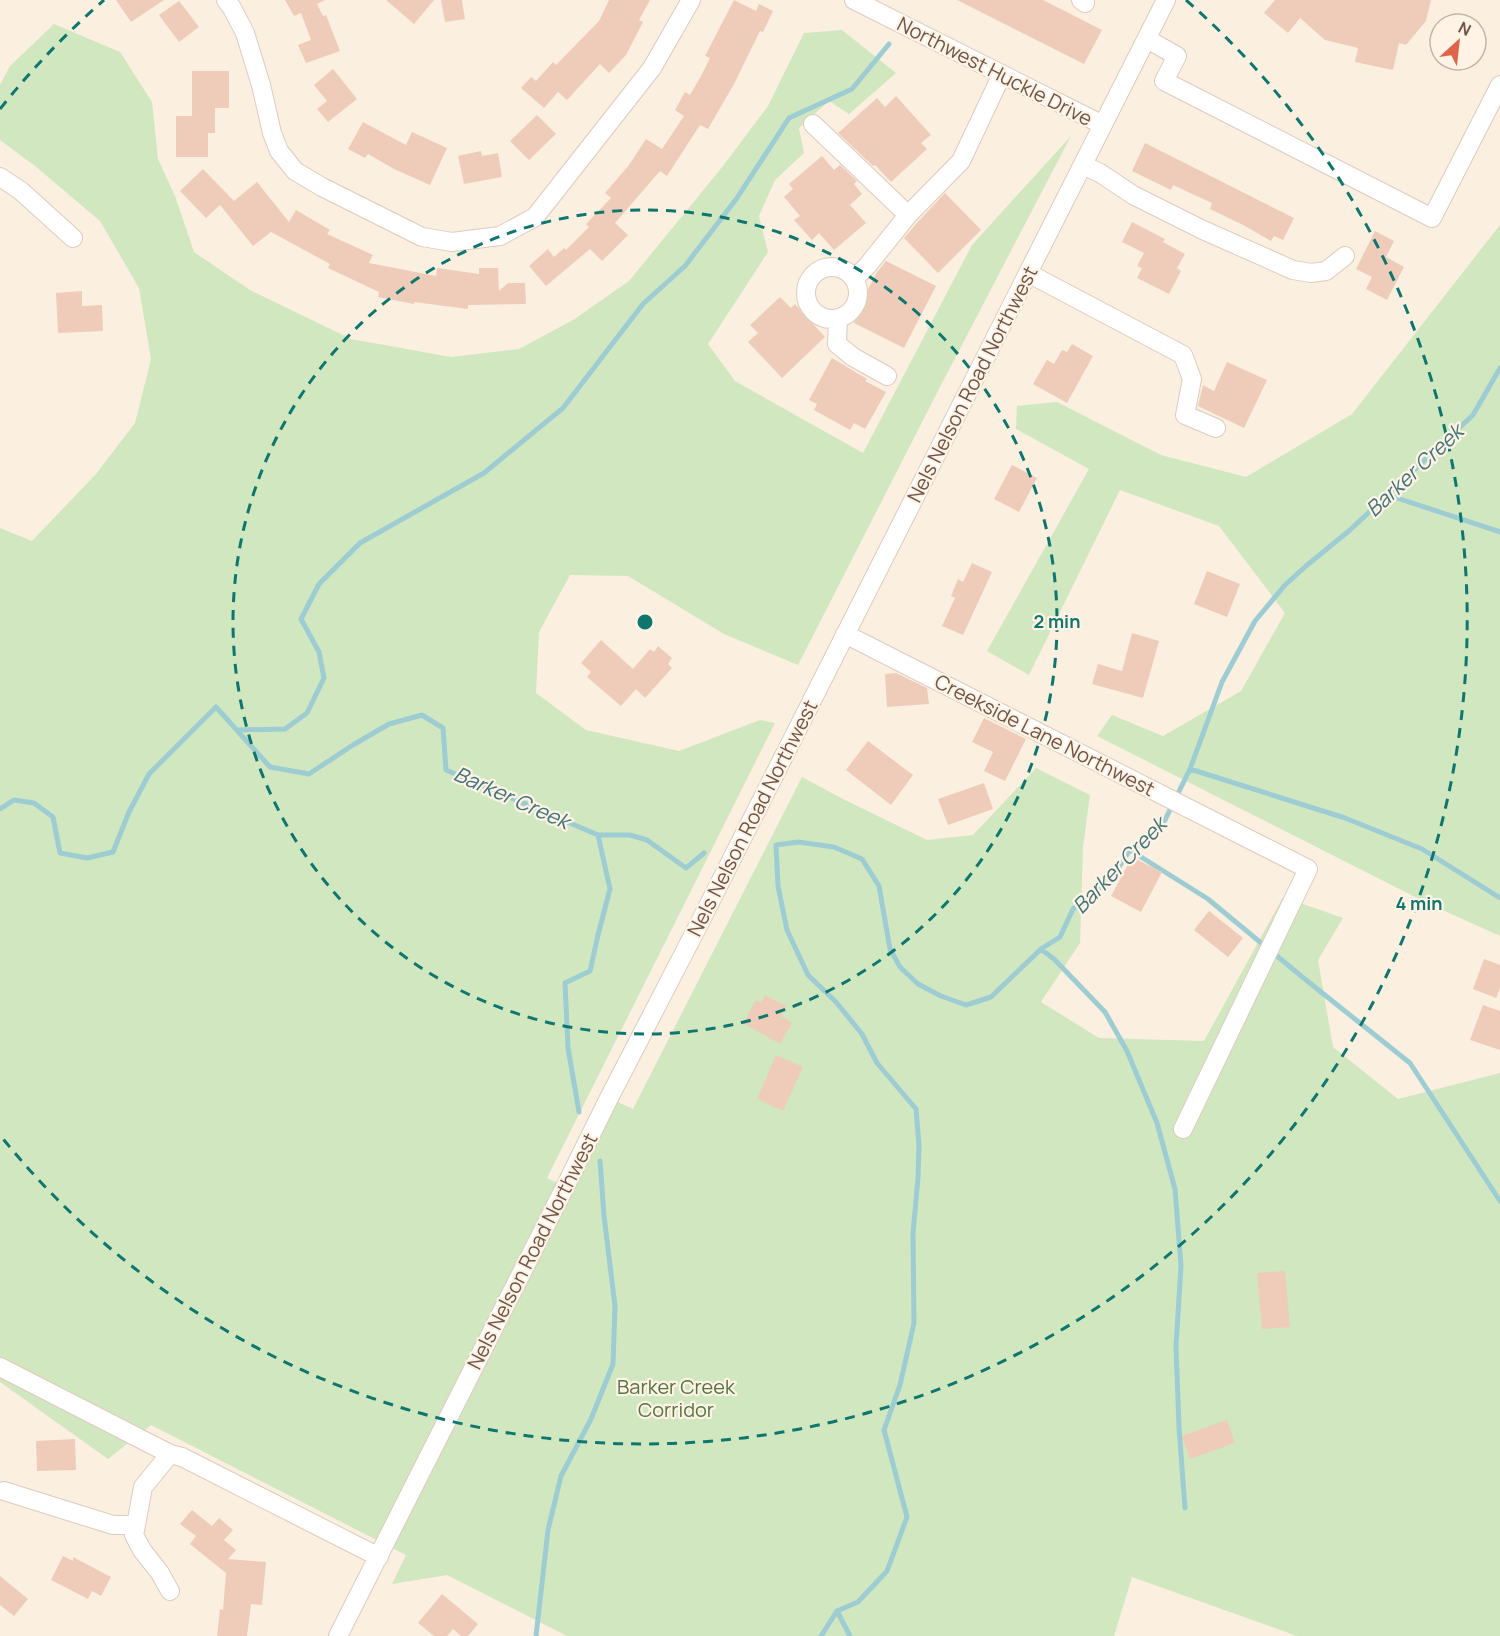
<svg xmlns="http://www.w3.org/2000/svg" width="1500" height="1636" font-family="Manrope,sans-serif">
	<rect width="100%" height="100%" fill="#fbefe0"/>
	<path fill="#d1e7c0" d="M54,24L120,52L152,102L158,159L175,196L194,252L250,290L351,339L451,357L519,349L573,320L629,281L723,166L768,106L804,33L842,30L896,73L849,114L829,101L799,128L804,153L775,180L759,216L768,252L708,344L735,381L863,453L972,245L1071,136L941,385L798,665L724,634L628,576L570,575L539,632L536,693L586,730L679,751L760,720L775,723L547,1178L565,1187L609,1098L633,1109L802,777L841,798L927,840L973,835L1036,768L1090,795L1083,847L1080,943L1041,1002L1099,1038L1204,1041L1283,897L1343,918L1318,960L1333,1047L1398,1099L1500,1073V1636H1297L1132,1577L1114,1636H567L447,1575L392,1584L406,1555L151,1425L108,1459L0,1382V528L32,541L96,474L135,423L151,359L139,288L100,221L35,166L0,140V85L10,66Z
		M1500,225V936L1429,904L1097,736L1112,715L1163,736L1241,691L1285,613L1219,526L1120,490L1029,675L987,651L1089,469L1016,429L1017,406L1057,402L1161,455L1246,477L1352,414Z"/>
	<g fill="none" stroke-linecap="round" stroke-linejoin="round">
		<path stroke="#9dcdd3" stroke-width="5" d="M1388,495L1500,532
			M237,730L285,729L307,713L324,678L319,652L301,619L319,584L360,543L484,473L563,408L643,304L685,266L737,198L789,118L852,89L889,44
			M1190,769L1345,818L1422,849L1500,898
			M0,809L14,800L34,803L53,817L60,853L87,858L113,852L129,812L149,774L216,707L270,767L309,774L353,745L389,724L422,715L443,728L446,770L598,835H630L647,840L686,868L704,853
			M1130,850L1208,899L1306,980L1410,1063L1500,1201
			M1041,949L1055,960L1105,1012L1127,1051L1157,1123L1175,1189L1181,1266L1176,1346L1179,1427L1185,1508
			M579,1112L568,1048L565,983L590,971L598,935L610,889L598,835
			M837,1611L850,1636
			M536,1636L548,1530L561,1476L591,1419L613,1364L615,1306L604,1216L600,1161
			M821,1636L837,1611L858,1602L887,1571L907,1517L884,1430L900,1385L914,1323L913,1233L918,1178L919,1145L916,1109L877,1063L862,1034L836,1002L808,975L787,930L778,886L776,845L798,842L834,847L862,859L879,886L890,949L900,967L918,984L941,996L966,1005L991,997L1041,949L1060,937L1073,909L1112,878L1130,850L1143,844L1165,820L1190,769L1222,682L1255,621L1285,585L1306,566L1350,530L1473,415L1500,368"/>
	</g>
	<path fill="#eeccb9" d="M116,0H164L131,22Z
		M285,0H325L317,4L323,16L326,15L340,51L306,63L298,45L311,40L301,13L294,16Z
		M386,0H434L414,24Z
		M441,0H462L465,19L445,22Z
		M609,0H650L639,20L643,22L626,55L609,73L600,64L567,100L558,92L544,108L521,88L531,77L536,81L553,62L556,65L599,21Z
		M734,0L756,11L759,4L773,11L763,32L760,31L734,84L708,129L700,125L667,176L660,171L615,223L628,235L602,261L590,249L546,286L529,266L548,249L554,257L564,248L566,250L589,227L586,224L611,198L605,193L629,165L646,139L662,149L684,116L675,110L685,92L690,95L701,76L710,58L705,56Z
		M957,0H1043L1102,30L1084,64Z
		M1275,0H1431L1426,21L1406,45L1399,43L1393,70L1355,62L1358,48L1325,40L1300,18L1288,33L1264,13Z
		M179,1L199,27L179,42L159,15Z
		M333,69L357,99L328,122L317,109L327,101L314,85Z
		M192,71H229V108H215V133H208V157H176V116H192Z
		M896,96L931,135L921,143L927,149L891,182L875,165L873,166L838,133L877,98L885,107Z
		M537,115L556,134L529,160L510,141Z
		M363,122L406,145L412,132L447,148L430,185L394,169L368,154L365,158L348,149Z
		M1145,143L1294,218L1283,240L1274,236L1271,241L1245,226L1210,209L1212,203L1173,185L1171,190L1132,171Z
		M481,151L482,156L498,153L502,177L464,184L458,156Z
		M822,156L834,170L840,165L857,181L854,184L862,194L850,205L866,223L834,250L819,233L812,240L794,220L800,216L784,197L793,189L789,184Z
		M203,169L234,201L257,182L289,222L296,210L330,230L327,234L373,255L369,263L436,276L437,268L479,274V268H498L499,291L508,283H525L526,304L468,305V309L414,302V304L378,297L379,292L328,268L330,264L271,232L253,246L220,205L206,218L180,191Z
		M945,193L981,230L938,273L904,238L916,224Z
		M1132,222L1165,239L1163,242L1185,254L1177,268L1181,271L1169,294L1137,278L1142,268L1137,266L1144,253L1122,242Z
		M1375,231L1394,241L1386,257L1404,267L1387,300L1366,289L1372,277L1356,269Z
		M886,261L936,286L904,348L854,323L867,298L865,295L877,272Z
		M82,291V306L102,305L103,331L58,333L56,293Z
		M780,297L791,308L795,304L825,337L782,378L748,342L758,333L750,325Z
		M1072,344L1093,356L1067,403L1033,384L1047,360L1054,364L1062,350L1067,352Z
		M832,358L867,379L865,381L886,392L865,429L854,423L850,430L814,410L817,404L809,400Z
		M1227,362L1267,380L1244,428L1198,406L1203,385L1214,391Z
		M1012,465L1037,478L1019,512L994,499Z
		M972,563L992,572L963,635L942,626L955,598L951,596L958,579L963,582Z
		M1207,571L1240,584L1227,617L1194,604Z
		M1132,633L1159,641L1143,698L1092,684L1098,664L1122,671Z
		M601,640L633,669L650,649L654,652L658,646L672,658L668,664L672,668L645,698L636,689L621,706L587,677L591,672L581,663Z
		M896,673L927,688L929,704L887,707L885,674Z
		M984,718L1026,739L1005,781L984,771L993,752L972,742Z
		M868,741L913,775L891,805L846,770Z
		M984,783L993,809L948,825L938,799Z
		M1132,857L1162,872L1141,912L1111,896Z
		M1209,911L1243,938L1228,957L1194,930Z
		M1484,959L1500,965V988L1496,998L1473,989Z
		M765,995L786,1006L781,1016L792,1023L780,1044L743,1023L756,1000L761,1003Z
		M1483,1005L1500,1011V1050L1470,1040Z
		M776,1055L803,1067L783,1111L757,1099Z
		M1285,1271L1290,1327L1262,1329L1257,1273Z
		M1227,1420L1235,1443L1190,1459L1182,1436Z
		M75,1439L76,1470L37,1471L36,1441Z
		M192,1510L212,1526L219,1518L233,1530L224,1540L236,1550L228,1559L266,1562L262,1605L251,1604L247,1636H217L220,1609L223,1610L226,1573L190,1544L196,1536L180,1524Z
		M63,1556L73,1561V1557L111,1577L101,1596L92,1591L88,1599L51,1580Z
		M0,1576L28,1599L14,1616L0,1605Z
		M442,1594L478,1624L468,1636H461L453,1629L447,1636H434L418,1623Z"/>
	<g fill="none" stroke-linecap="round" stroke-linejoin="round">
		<g stroke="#decbbd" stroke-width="20">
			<path id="minor" d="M226,0L232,8L245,33L261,85L272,133L279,151L295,171L322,187L422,237L452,242L500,236L535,217L652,68L691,0
				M854,0L1103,125
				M1081,0L1085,3
				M1147,39L1177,56L1164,81L1432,218L1500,85
				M813,124L908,215
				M1083,165L1100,173L1133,195L1203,230L1293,270L1311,273L1326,271L1345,256
				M0,177L21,191L73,238
				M806 293a26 26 0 1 1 52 0a26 26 0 1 1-52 0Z
				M1028,273L1183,355L1192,379L1185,415L1216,428
				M854,279L868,265L908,215L961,161L1002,74
				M838,318L837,344L853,357L887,376
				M845,634L1308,869L1183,1129
				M0,1367L170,1454
				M4,1491L113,1525H136L143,1487L170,1454L182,1457L379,1557
				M136,1525L134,1535L142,1550L160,1573L170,1591
				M338,1636L565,1187L609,1098L700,922L1166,0"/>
		</g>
		<use href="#minor" stroke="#fff" stroke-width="18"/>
	</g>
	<g fill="none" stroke="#0f766e" stroke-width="3" stroke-dasharray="10 8">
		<circle cx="645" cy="622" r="412"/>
		<path d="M0 109A824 824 0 0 1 104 0M1186 0A824 824 0 1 1 0 1135"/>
	</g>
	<g text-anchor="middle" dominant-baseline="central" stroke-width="4.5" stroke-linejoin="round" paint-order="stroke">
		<g font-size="20" fill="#6f5549" stroke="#fef3e5">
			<text transform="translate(995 71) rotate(27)">Northwest Huckle Drive</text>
			<text transform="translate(972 384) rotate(-63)">Nels Nelson Road Northwest</text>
			<text transform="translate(1045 735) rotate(27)">Creekside Lane Northwest</text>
			<text transform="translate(752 818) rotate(-63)">Nels Nelson Road Northwest</text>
			<text transform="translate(532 1251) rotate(-63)">Nels Nelson Road Northwest</text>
		</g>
		<g font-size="20" fill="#547542" stroke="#fef3e5">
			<text x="676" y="1386">Barker Creek<tspan x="676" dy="23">Corridor</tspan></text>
		</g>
		<g font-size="21" font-style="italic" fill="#41747b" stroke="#fef3e5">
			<text transform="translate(1414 470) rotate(-43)">Barker Creek</text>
			<text transform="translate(512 797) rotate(24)">Barker Creek</text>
			<text transform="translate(1119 865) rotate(-46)">Barker Creek</text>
		</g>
	</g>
	<circle cx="645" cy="622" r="9" fill="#0f766e" stroke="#fef3e5" stroke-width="3"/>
	<g font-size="18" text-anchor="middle" font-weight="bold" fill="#0f766e" stroke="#fef3e5" stroke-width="4.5" stroke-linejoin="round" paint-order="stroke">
		<text x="1057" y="628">2 min</text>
		<text x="1419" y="910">4 min</text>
	</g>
	<g transform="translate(1458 42) rotate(27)"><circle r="28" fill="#fef3e5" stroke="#c5b4a7" stroke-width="1.5"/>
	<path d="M0-4.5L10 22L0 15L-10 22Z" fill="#df654a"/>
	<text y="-9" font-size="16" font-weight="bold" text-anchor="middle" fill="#6f5549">N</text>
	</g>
</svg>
